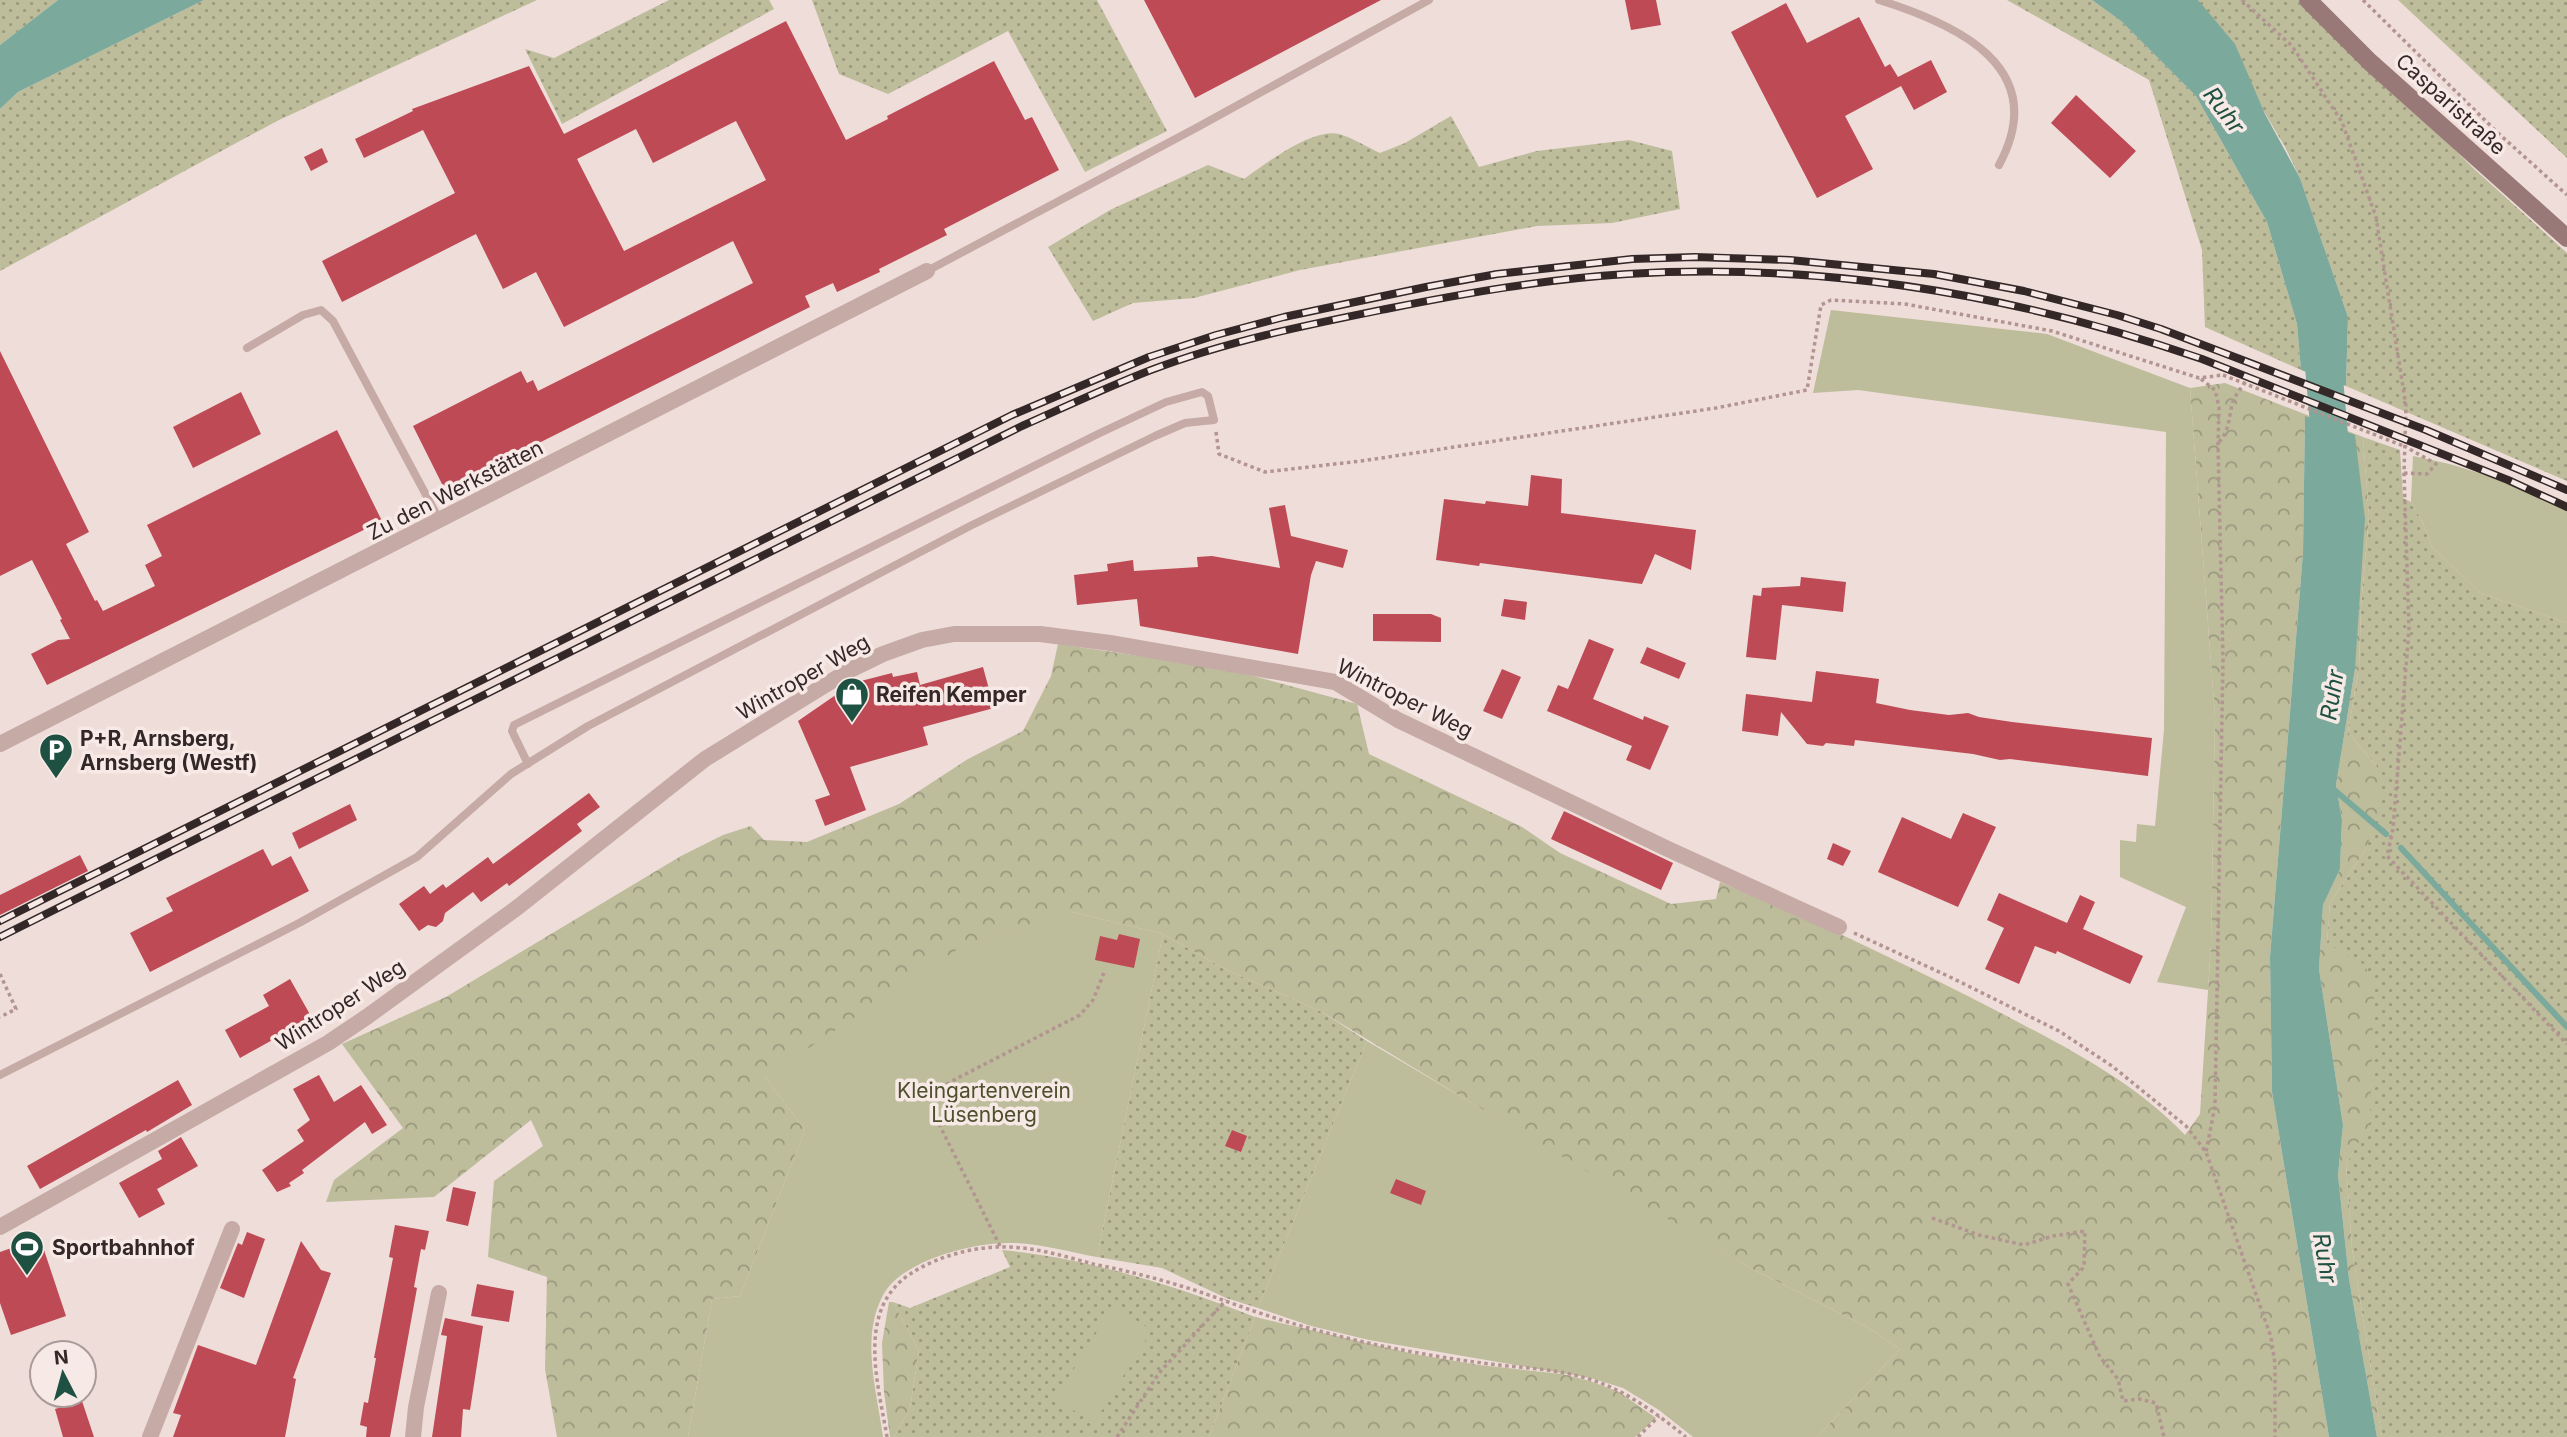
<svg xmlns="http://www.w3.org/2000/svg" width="2567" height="1437" font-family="Inter,sans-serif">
	<defs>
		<pattern id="grass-dots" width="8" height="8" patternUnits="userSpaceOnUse" patternTransform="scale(1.75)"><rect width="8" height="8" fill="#bdbc9b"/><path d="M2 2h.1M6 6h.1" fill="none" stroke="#9a997e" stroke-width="1.8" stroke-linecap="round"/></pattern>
		<pattern id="forest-crowns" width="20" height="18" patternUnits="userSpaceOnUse" patternTransform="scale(1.75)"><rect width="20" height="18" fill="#bdbc9b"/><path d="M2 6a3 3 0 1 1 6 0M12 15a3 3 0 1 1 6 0" fill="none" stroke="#9a997e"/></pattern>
	</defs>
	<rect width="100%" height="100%" fill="#efddd9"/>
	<path fill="url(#grass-dots)" d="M0,0H58L0,45Z
		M204,0H537L277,121L0,271V109L18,92Z
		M669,0H769L774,9L562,124L525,49L554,58Z
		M812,0H1097L1167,131L1085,172L1008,31L888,94L839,74Z
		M2007,0H2092L2121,21L2196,96L2267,222L2297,324L2301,370L2205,327L2202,250L2149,80Z
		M2198,0H2307L2472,167L2567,253V481L2346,386L2348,317L2300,178L2285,147Z
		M2398,0H2567V158Z
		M1451,116L1479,167L1537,151L1629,140L1672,151L1680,209L1612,223L1537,226L1300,270L1194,298L1133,303L1093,321L1048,247L1110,210L1208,165L1244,179C1265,164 1313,127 1339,134C1353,138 1367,147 1380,153L1405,143Z
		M2363,437L2400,450L2403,498L2411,502L2422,521L2432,547L2480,593L2567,623V1437H2382L2352,1249L2346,1164L2370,1122L2327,943L2330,903L2367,847L2377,767L2348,732L2359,668L2361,607L2369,516Z
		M1163,934L1225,969L1322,1012L1367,1041L1258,1308L1226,1298L1162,1268L1097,1257Z
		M1002,1250C1087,1258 1177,1286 1255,1317L1209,1437H894L910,1408L919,1351L893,1302L910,1308L1010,1267Z"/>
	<path fill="url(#forest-crowns)" d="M2225,383L2363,437L2369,516L2361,607L2359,668L2348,732L2377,767L2380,802L2367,847L2330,903L2327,943L2365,965L2374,991L2370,1123L2346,1164L2352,1249L2382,1437H2377L2349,1279L2338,1175L2343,1125L2319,969L2323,905L2340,869L2342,820L2336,785L2355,669L2305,417L2303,553L2270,957L2272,1092L2329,1437H1817L1900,1349L1869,1328L1754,1270L1577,1167L1322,1012L1225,969L1163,934L1073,912L765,1077L805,1130L740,1296L712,1299L688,1437H557L545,1369L547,1277L488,1257L494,1181L543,1146L531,1120L434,1197L326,1202L334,1180L403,1128L342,1044L446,997L681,856L723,835L751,826L764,840L807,842L899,804L968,759L1023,731L1051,676L1058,644L1227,669L1357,704L1369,754L1522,827L1560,853L1671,904L1716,899L1720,882C1814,920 1905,964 1995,1010C2062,1045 2134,1081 2185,1135L2200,1114L2211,945L2215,716L2190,388Z
		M889,1302H893L919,1351L910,1408L894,1437H890L884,1392L882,1343Z
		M1255,1317L1414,1354L1479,1365L1562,1374L1590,1381L1619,1392L1656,1418L1635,1437H1209Z"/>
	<path fill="#bdbc9b" d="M1831,310L2047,334L2190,388L2215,716L2211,945L2208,990L2157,982L2186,907L2120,877V840L2136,842L2137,824L2155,826L2164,730L2166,432L1858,390L1813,393Z
		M2413,456C2472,467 2514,485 2567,511V623L2480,593L2432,547L2422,521L2411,502Z
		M1073,912L1163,934L1097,1257C1068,1252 1036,1242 1007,1243C973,1243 918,1258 893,1282C883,1291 877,1307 874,1320C866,1357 878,1400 883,1437H688L712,1299L740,1296L805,1130L765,1077L967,943Z
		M1367,1041L1754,1270L1869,1328L1900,1349L1817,1437H1693L1659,1410L1623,1388L1591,1378L1369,1340L1311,1326L1258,1308Z
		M1113,1306L1152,1330L1094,1423L1055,1399Z"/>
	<path fill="#7baa9c" d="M58,0H204L18,92L0,109V45Z
		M2092,0H2198L2235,44L2265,114L2300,178L2348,317L2346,386L2301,370L2297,324L2267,222L2196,96L2121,21Z
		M2305,416L2355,435L2365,519L2355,669L2336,785L2342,820L2340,869L2323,905L2319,969L2343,1125L2338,1175L2349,1279L2377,1437H2329L2272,1092L2270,957L2303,553Z"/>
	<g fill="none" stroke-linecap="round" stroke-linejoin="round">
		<path stroke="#7baa9c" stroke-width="6" d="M2332,788L2386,834
			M2401,848L2567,1027"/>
		<path stroke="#7baa9c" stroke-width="37" d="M2320,327L2333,475"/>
	</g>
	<path fill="#bd4a55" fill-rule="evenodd" d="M1144,0H1381L1195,98Z
		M1625,0H1656L1661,25L1631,30Z
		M1786,3L1807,43L1859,17L1885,67L1890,64L1898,77L1931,60L1947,92L1914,110L1901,86L1845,116L1873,169L1817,198L1731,32Z
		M786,21L846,140L888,119L887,116L994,61L1025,120L1032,117L1059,170L944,229L947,235L879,269L880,272L837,292L833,283L805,296L810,307L445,490L413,426L521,371L527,383L533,380L538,391L753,283L733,241L564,327L536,272L503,289L476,234L342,302L322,261L455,193L423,130L364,158L355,139L413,111L412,109L529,66L564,134ZM736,121L766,180L624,251L577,159L636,129L653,163Z
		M2076,95L2136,151L2110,178L2051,123Z
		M322,148L328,162L311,171L304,157Z
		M0,351L89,532L66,544L95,601L97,600L103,611L155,586L145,565L162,556L147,525L337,430L382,521L47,685L31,654L58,640L70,639L60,620L62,619L32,560L0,576Z
		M241,392L261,434L193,468L173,427Z
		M1531,475L1562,479L1561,513L1696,530L1691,570L1655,554L1642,584L1480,563L1479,566L1436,560L1444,499L1485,504L1486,501L1528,506Z
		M1285,505L1291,536L1348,550L1343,568L1316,561L1311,575L1298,654L1140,626L1137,599L1077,605L1074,575L1108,571L1107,564L1133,560L1134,571L1198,567L1197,557L1212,556L1280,568L1269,508Z
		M1801,577L1846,582L1843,612L1782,605L1776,660L1746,657L1753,595L1761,596L1762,588L1800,586Z
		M1504,599L1527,602L1525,620L1501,616Z
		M1373,614H1431L1441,618V642L1373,641Z
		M1589,639L1614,649L1593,699L1643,720L1644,716L1669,726L1650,770L1626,760L1632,746L1547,711L1558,685L1568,689Z
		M1647,647L1686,663L1679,679L1640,663Z
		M983,667L994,708L923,727L928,745L850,767L866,810L825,826L815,800L830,795L798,721L853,683L892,673L893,677L917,672L920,685Z
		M1502,669L1521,677L1502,719L1483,711Z
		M1816,671L1879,679L1876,703L1910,710L1949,715L1968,713L1979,717L2012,722L2152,738L2148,776L2010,759L2000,760L1973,754L1855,740L1854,746L1826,743L1823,746L1807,744L1781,712L1778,736L1742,731L1746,694L1812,702Z
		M589,793L600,807L577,824L582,831L509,886L507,883L481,902L473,892L445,913L443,921L436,927L428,925L419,931L399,904L424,886L430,894L443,884L446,888L488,857L493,864Z
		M350,804L357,820L299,849L292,833Z
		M1564,811L1673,863L1661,890L1551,839Z
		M1963,813L1996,827L1958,907L1878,872L1902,817L1951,839Z
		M1833,843L1851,851L1843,866L1827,859Z
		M263,849L272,866L291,856L309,891L150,972L130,933L173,911L166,898Z
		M80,855L88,871L0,915V895Z
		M1999,893L2067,923L2080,895L2095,902L2083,929L2143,956L2130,984L2057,951L2056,954L2035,946L2019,984L1985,969L2004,928L1987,920Z
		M1119,934L1140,939L1134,968L1095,960L1100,936L1117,940Z
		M290,979L312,1018L240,1058L225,1030L269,1006L263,995Z
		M319,1075L334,1102L361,1085L387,1125L372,1134L365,1122L302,1170L304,1173L289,1183L291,1186L277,1192L262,1170L304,1141L297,1130L310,1120L293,1089Z
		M178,1080L192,1105L147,1132L146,1130L40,1189L27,1166Z
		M1232,1130L1247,1136L1241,1152L1225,1146Z
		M181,1137L198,1166L157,1189L165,1204L139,1218L119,1183L162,1159L158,1151Z
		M1396,1179L1426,1191L1421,1205L1390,1193Z
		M453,1187L476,1192L468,1226L446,1221Z
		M395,1225L429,1231L425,1250L421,1249L414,1287L417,1288L390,1437H366L367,1427L360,1425L364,1402L368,1403L376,1358H374L393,1258L389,1257Z
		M247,1232L265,1239L244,1298L220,1288L238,1243L242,1245Z
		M40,1238L66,1316L11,1335L0,1303V1252Z
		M301,1241L321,1270L331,1273L293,1378L296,1379L285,1437H173L181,1415L173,1413L198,1345L256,1365Z
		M477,1284L514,1291L509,1322L471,1316Z
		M445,1318L483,1326L470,1410L463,1409L461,1437H432L447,1336L441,1335Z
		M82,1401L94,1437H63L55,1409Z"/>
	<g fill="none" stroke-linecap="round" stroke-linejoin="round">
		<path stroke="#b29491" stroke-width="3.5" stroke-dasharray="3.5 3.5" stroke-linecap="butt" d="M2242,0L2292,46L2342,122L2376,217L2406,406L2404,473L2409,629L2393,829L2387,856L2567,1044
			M2363,0L2498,133L2567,195
			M2201,379L2215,390L2219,407L2218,444L2223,659L2215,1106L2206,1152
			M1216,432L1219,454L1265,472L1361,461L1716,408L1807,390L1821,305L1831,300L1905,304L2052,331L2199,378L2223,375
			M2219,442C2231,429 2228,414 2234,399C2238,391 2245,383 2250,375
			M2404,473L2427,474L2436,464L2406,447
			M1854,933L1948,976L2059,1031L2112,1066L2186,1126L2206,1152L2271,1337L2275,1364V1437
			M0,974L16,1009L0,1017
			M1932,1218L1979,1235L2024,1245L2053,1236L2085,1231L2084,1267L2068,1284L2100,1357L2118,1379L2123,1401L2139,1399L2156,1403L2164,1437
			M1000,1246L935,1116C929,1098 938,1090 952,1081L1080,1015L1093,1000L1104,973
			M887,1437C879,1388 858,1319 901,1281C925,1260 969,1247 1000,1247C1031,1246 1064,1256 1093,1264C1123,1270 1152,1277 1181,1286C1209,1294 1237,1306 1266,1315C1299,1326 1333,1335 1368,1343C1405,1351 1444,1358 1482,1363C1518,1368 1557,1368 1592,1380C1627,1391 1657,1414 1686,1437
			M1117,1437L1159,1373L1226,1300
			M1638,1437L1659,1416"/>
		<path stroke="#c6aaa6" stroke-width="8" d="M1879,0C1956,24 2052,67 1999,165
			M927,271L1196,128L1429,0
			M247,348L303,315L321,310L333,321L440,521
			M0,1075L301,922L417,857L511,774L588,726L970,526L1155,436L1185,423L1214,420L1208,396L1202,392L1166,402L1100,433L514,725L512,731L528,764"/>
		<path stroke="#c6aaa6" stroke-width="16" d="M0,744L927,271
			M0,1227L328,1043L368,1016L518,907L705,759L848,671L883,654L922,640L954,634H1040L1110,643L1335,682L1398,720L1670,850L1839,927
			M150,1437L232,1229
			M413,1437L416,1407L439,1293"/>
		<path stroke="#997978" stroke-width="18" d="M2308,0L2370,62L2567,238"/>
		<g stroke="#332727" stroke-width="8">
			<path id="rail" d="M0,921L1012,415L1149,357L1216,335L1284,317L1426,287L1497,274L1632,259L1695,257L1790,260L1934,274L2024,291L2117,315L2161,329L2426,430L2567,490
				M0,937L1022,426C1065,407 1107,387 1151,370C1227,341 1307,325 1386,309C1466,293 1546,279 1627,274C1823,262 2017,295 2202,359L2508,480L2567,507"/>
		</g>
		<use href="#rail" stroke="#f7e9e5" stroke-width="5" stroke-dasharray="16" stroke-linecap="butt"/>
		<path stroke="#b29491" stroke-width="3.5" stroke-dasharray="3.5 3.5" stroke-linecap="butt" d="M2223,375L2406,447"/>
	</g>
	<defs>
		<g id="shop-pin" transform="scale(1.75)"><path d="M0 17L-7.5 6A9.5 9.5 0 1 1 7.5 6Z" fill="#1f5143" stroke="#f7e9e5"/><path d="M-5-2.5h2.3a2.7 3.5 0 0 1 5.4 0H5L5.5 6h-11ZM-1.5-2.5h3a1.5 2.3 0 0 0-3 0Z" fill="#fff"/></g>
		<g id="parking-pin" transform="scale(1.75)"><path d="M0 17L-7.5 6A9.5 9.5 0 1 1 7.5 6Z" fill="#1f5143" stroke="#f7e9e5"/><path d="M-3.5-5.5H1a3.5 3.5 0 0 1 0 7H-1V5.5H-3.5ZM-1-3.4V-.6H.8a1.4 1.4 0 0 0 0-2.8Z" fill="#fff"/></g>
		<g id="stadium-pin" transform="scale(1.75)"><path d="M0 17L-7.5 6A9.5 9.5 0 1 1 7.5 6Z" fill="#1f5143" stroke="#f7e9e5"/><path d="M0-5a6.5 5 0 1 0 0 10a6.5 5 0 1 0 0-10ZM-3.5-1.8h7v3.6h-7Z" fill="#fff"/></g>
	</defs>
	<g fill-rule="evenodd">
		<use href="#shop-pin" x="852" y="694"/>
		<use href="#parking-pin" x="56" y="750"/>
		<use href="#stadium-pin" x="27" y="1247"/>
	</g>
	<g text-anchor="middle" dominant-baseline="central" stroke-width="7" stroke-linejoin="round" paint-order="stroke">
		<g font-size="21" fill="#332727" stroke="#f7e9e5">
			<text transform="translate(2451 104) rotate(42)">Casparistraße</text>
			<text transform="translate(455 490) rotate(-27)">Zu den Werkstätten</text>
			<text transform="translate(803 677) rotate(-30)">Wintroper Weg</text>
			<text transform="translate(1405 698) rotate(27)">Wintroper Weg</text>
			<text transform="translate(340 1005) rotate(-33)">Wintroper Weg</text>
		</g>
		<g font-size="21" font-weight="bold" fill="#332727" stroke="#f7e9e5" text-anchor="start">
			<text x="876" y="694">Reifen Kemper</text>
			<text x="80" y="738">P+R, Arnsberg,<tspan x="80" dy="24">Arnsberg (Westf)</tspan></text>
			<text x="52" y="1247">Sportbahnhof</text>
		</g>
		<g font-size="21" fill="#4e4f2c" stroke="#f7e9e5">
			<text x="984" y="1090">Kleingartenverein<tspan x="984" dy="24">Lüsenberg</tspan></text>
		</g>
		<g font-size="23" font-style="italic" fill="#1f5143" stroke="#f7e9e5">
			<text transform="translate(2224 110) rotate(53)">Ruhr</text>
			<text transform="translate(2332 695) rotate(-81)">Ruhr</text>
			<text transform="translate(2325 1258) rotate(80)">Ruhr</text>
		</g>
	</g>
	<g transform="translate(63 1374) rotate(354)"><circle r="33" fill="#f7e9e5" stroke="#a99b99" stroke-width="2"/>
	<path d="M0-5L12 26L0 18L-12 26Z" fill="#1f5143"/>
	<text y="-10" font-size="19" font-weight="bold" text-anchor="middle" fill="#332727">N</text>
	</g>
</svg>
